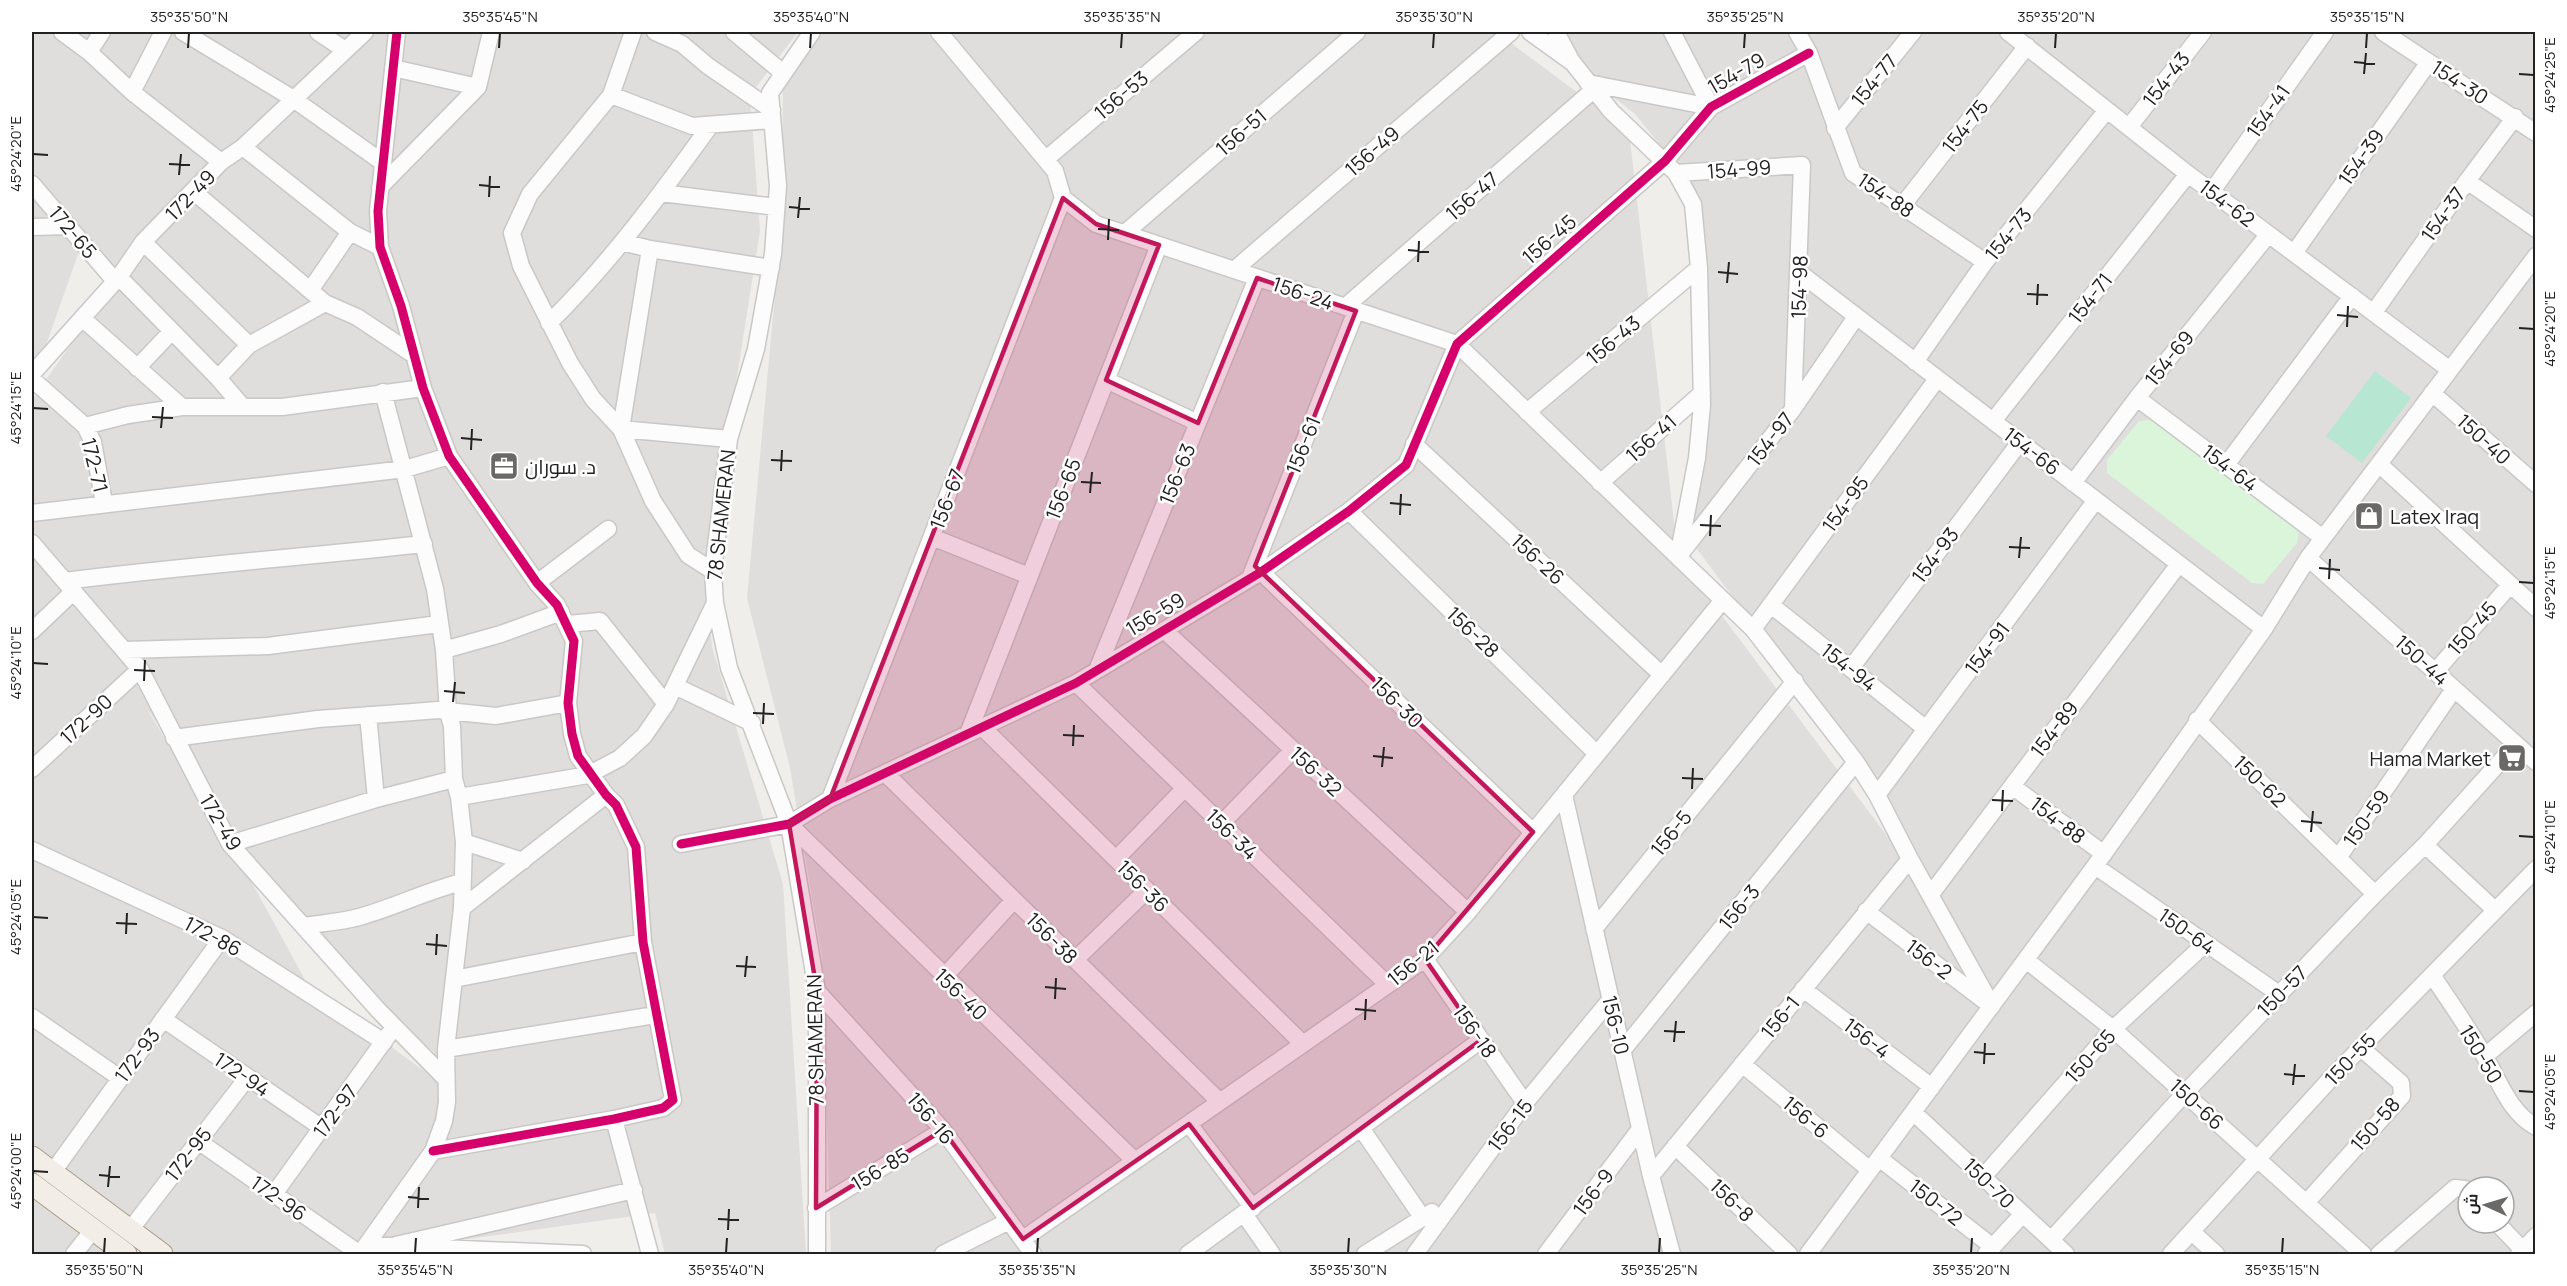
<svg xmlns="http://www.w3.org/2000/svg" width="2567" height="1286" font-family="Manrope,Cairo,sans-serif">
	<rect width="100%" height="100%" fill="#f0eeeb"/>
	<path fill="#dfdedc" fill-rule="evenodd" d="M32,32H798L750,95L760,231L706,572L712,647L783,884L806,1254H665L655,1213L360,1254H166L32,1154V400L115,281L82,243L32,385ZM145,706L328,963L434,1052L427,1073L309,987L240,861Z
		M812,32H1496L1629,131L1678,557L1926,888L1856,762L1691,541L1699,268L1690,182L1635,114L1529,32H2535V1254H831L822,958L790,768L747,598L782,218L783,73ZM2468,1187H2504V1223H2468Z
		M32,1179L131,1254H32Z"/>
	<path fill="#daf5da" d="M2150,420L2299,532L2297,543L2263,584L2252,583L2107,473V460L2139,421Z"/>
	<path fill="#b7e6d2" d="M2375,371L2411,398L2362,463L2326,436Z"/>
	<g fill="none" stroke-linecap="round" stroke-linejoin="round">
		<g stroke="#c9c8c7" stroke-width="19">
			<path id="minor" d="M62,32L89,52L132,92L221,162
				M183,32L292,98L382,162
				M318,32L345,50
				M397,32L378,211L380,247L401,306L423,388L449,456L537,583L557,605L574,641L568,703L572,734L578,756L606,795L616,805L636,847L643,942L673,1100L663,1108L614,1119L433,1151
				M655,32L682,44L708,66L772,110
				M734,32L783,73
				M812,32L770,93L778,186L773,254L756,349L729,439L713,571L715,603L729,668L789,824L817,991V1254
				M939,32L1055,171L1063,198L1096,224L1457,344L1678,557L1793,409L1856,317
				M1530,32L1573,63L1611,111L1676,173L1693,204L1699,268L1702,405L1697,458L1678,557L1753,629L1856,762L1877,795L1910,859L1992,1006
				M1556,32L1571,60
				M1672,32L1711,107
				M1797,32L1809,53L1853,173L1985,262
				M2008,32L2188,174L2450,370
				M2383,32L2536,133
				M89,52L102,32
				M393,68L478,87
				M1588,83L1711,107
				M132,92L163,32
				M611,95L633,32
				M2129,127L2203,32
				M1835,128L1913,32
				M243,147L350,232L380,247
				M1046,159L1196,32
				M1676,173L1802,165L1793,409
				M2467,181L2536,229
				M32,184L115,281
				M380,187L478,87L491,32
				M193,191L325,303L357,317L414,355
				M2212,191L2325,32
				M661,193L776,207
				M1902,206L2027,46
				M32,227L69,226
				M1125,233L1357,32
				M143,242L249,345
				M622,242L650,249L771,268
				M650,249L621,429L729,439
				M2294,253L2429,62
				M1234,270L1511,32
				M1800,273L2264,629
				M119,277L218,378L243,407
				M311,289L350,232
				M1345,307L1599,85
				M2374,312L2467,181L2515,117
				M82,318L182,407
				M549,323C610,263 660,195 710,126
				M1915,362L1985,262L2107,110
				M137,368L172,331
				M32,374L119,277L143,242L221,162L243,147L365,32
				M218,378L249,345L325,303
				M32,379L85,426L93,442L104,503
				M1106,380L1198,423
				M2432,393L2536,484
				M2137,398L2323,538
				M1527,412L1699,268
				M1993,421L2188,174
				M85,426L128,415L182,407H282L423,388
				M1414,444L1662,675
				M2379,464L2536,608
				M2226,465L2352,296
				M1600,483L1702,393
				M2073,483L2137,398L2268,235
				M1349,511L1597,754
				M32,513L405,469L449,456
				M932,537L1029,576
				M32,543L140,669L230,844L379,1011L445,1078
				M2308,558L2536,762
				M713,571L688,555L653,501L621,429L593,399L570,363L521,266L512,233L530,194L611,95L692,126L772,120
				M1261,572L1533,832
				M1250,578L1356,311
				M65,581C185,566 304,557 424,544
				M537,583L608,529
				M1771,605L1926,729
				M568,624L600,621L666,704
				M1753,629L1937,379
				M1164,630L1468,912
				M32,631L74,591
				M125,650L268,646L439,624
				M444,650L501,634L561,612
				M1851,668L2020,442
				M1097,670L1257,278
				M2435,672L2510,585
				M1076,683L1388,985
				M675,686L752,723
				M2197,720L2375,894
				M982,727L1303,1044
				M968,734L1159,245
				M174,738L318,719L413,712L438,710L496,716L568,703
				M32,769L140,669
				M885,773L1220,1102
				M2012,786L2104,854
				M1564,795L1651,1176L1672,1254
				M1877,795L2096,500
				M459,797L588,775L620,758L644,736L666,704L715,603
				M376,799L454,779
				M830,799L1063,198
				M789,824L1135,1161
				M1221,824L1293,750
				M464,842L523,861
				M230,844L376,799L368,715
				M681,844L789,824L830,799L1076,683L1261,572L1349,511L1406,465L1457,344L1665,161L1711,107L1809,53
				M2425,845L2495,910
				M32,850L222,938L384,1042
				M2338,858L2454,689
				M1116,859L1185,788
				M2095,866L2279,994
				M1931,894L2179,564
				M462,908L606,795
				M1866,911L1986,1002
				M304,926C322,923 342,922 359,917C395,907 426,891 462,882
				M1594,929L1795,681
				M1425,959L1525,1103
				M1075,960L1147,890
				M2026,960L2113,1029L2363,1254
				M2432,975C2450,1002 2469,1029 2485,1057C2500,1082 2509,1112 2536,1127
				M944,977L1014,900
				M454,979L643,942
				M1803,989L1932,1087
				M817,991L943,1130L1033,1254
				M32,1017L120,1078
				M163,1019L322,1128
				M446,1049L655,1015
				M1622,1051L1856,762
				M2485,1056L2536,1013
				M1742,1064L1870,1170
				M1913,1112L2066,1254
				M614,1119L650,1254
				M1189,1124L1253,1208
				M1361,1128L1422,1217
				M198,1141L360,1254L433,1151L444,1121L447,1102L446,1049L462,908L464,842L459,797L454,779L452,726L448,712L444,650L435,589L383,392
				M1675,1146L1789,1254
				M1879,1158L1993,1247
				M52,1173L222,938
				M1651,1176L1910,859
				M1983,1177L2113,1029L2205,944
				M274,1194L389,1034
				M2306,1203L2402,1096L2401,1083L2361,1048
				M816,1208L943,1130
				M1244,1214L1272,1254
				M2497,1223L2523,1250
				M130,1230L247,1078
				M2192,1232L2216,1254
				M1023,1239L1425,959L1468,912L1723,600
				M2051,1240L2185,1093L2375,894L2425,845L2516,744
				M368,1245L583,1254
				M396,1245L634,1190
				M74,1254L93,1230
				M943,1254L1009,1221
				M1188,1254L1481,1040
				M1365,1254L1432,1212
				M1415,1254L1525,1103L1610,1000
				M1546,1254L1640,1129
				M1808,1254L2095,866L2264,629L2308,558L2536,256
				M1986,1254L2022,1215
				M2171,1254L2333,1076L2536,869
				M2379,1254L2455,1188L2465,1189L2468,1192
				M2519,1254L2536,1236"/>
		</g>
		<g stroke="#a79c86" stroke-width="23">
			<path id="major" d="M32,1157L162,1254
				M32,1184L126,1254"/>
		</g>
		<use href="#minor" stroke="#fdfcfc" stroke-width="16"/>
		<use href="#major" stroke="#f3ede7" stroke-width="21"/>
		<g stroke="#fff" stroke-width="13">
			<path id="cycleway" d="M397,32L378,211L380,247L401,306L423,388L449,456L537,583L557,605L574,641L568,703L572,734L578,756L606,795L616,805L636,847L643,942L673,1100L663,1108L614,1119L433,1151
				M681,844L789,824L830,799L1076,683L1261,572L1349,511L1406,465L1457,344L1665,161L1711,107L1809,53"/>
		</g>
		<use href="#cycleway" stroke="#d6006c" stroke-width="9"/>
	</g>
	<path fill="#c2185b" fill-opacity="0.2" stroke="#c2185b" stroke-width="4.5" stroke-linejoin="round" d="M1063,198L1096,224L1159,245L1106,380L1198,423L1257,278L1356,311L1255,566L1533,832L1425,959L1481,1040L1253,1208L1189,1124L1023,1239L943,1130L816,1208L817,991L789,824L830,799Z"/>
	<path fill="none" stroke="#222" stroke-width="2" d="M188,48L189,33M499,48L500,33M810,48L811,33M1121,48L1122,33M1433,48L1434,33M1744,48L1745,33M2055,48L2056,33M2366,48L2367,33M2354,62L2375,64M2364,74L2366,53M2519,74L2534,75M33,154L48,155M169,164L190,165M179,175L181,154M479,185L500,187M489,197L490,176M789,207L810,209M798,218L800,197M1098,229L1119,230M1108,240L1109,219M1408,250L1429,252M1418,262L1419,241M1718,272L1738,274M1727,283L1729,262M2027,294L2048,295M2037,305L2038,284M2337,315L2358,317M2347,327L2348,306M2519,328L2534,329M33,408L48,409M152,417L173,418M161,428L163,407M461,438L482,440M471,450L472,429M771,460L792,461M781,471L782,450M1081,482L1101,483M1090,493L1092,472M1390,503L1411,505M1400,515L1401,494M1700,525L1721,526M1710,536L1711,515M2009,547L2030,548M2019,558L2021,537M2319,568L2340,570M2329,579L2330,559M2519,582L2534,583M33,663L48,664M134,670L155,671M144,681L145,660M444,691L465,693M453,702L455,682M753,713L774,714M763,724L764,703M1063,735L1084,736M1073,746L1074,725M1373,756L1393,758M1382,767L1384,747M1682,778L1703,779M1692,789L1693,768M1992,800L2013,801M2002,811L2003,790M2301,821L2322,823M2311,832L2313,811M2519,836L2534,837M33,917L48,918M116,923L137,924M126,934L127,913M426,944L447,946M436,955L437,934M736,966L756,967M745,977L747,956M1045,987L1066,989M1055,999L1056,978M1355,1009L1376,1011M1365,1020L1366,999M1664,1031L1685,1032M1674,1042L1676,1021M1974,1052L1995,1054M1984,1064L1985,1043M2284,1074L2305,1076M2293,1085L2295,1064M2519,1091L2534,1092M33,1171L48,1172M99,1175L120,1177M108,1187L110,1166M408,1197L429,1199M418,1208L419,1187M718,1219L739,1220M728,1230L729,1209M104,1253L105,1238M415,1253L416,1238M726,1253L727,1238M1037,1253L1038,1238M1348,1253L1349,1238M1659,1253L1660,1238M1971,1253L1972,1238M2282,1253L2283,1238"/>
	<defs>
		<g id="office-square" transform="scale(1.5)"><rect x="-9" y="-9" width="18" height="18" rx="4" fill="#6a6968" stroke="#fff"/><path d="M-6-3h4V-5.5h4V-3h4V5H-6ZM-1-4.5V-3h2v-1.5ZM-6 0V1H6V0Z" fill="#fff"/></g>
		<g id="shop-square" transform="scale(1.5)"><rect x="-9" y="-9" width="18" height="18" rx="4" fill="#6a6968" stroke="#fff"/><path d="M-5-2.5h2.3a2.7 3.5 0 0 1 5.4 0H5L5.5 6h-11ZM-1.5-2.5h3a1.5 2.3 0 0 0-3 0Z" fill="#fff"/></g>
		<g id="supermarket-square" transform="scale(1.5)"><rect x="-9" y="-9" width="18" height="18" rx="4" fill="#6a6968" stroke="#fff"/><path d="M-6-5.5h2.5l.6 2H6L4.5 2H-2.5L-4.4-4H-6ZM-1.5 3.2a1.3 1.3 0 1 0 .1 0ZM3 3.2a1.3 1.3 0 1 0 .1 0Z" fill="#fff"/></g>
	</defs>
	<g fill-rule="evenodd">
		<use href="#office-square" x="504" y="466"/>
		<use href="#shop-square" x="2369" y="516"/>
		<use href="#supermarket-square" x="2512" y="758"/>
	</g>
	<g text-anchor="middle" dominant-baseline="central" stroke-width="5" stroke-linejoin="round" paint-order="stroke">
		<g font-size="20" fill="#222" stroke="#fff">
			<text transform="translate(1736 73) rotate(-30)">154-79</text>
			<text transform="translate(2166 79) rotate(-52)">154-43</text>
			<text transform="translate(1874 80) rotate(-51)">154-77</text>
			<text transform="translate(2460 82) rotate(33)">154-30</text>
			<text transform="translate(1121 95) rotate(-40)">156-53</text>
			<text transform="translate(2268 111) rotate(-55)">154-41</text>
			<text transform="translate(1965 126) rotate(-52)">154-75</text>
			<text transform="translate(1241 132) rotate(-41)">156-51</text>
			<text transform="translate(1372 151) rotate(-41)">156-49</text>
			<text transform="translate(2361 157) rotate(-55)">154-39</text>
			<text transform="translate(1739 169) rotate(-4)">154-99</text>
			<text transform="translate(190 195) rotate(-46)">172-49</text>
			<text transform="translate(1886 195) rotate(34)">154-88</text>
			<text transform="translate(1472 196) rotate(-41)">156-47</text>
			<text transform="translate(2227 203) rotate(37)">154-62</text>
			<text transform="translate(2443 214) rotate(-55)">154-37</text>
			<text transform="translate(73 232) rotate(50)">172-65</text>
			<text transform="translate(2008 234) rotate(-51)">154-73</text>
			<text transform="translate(1549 239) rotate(-41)">156-45</text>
			<text transform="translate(1799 287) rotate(-88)">154-98</text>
			<text transform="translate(1303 293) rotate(19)">156-24</text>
			<text transform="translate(2090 298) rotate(-52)">154-71</text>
			<text transform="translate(1613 340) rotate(-40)">156-43</text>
			<text transform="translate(2169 358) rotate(-51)">154-69</text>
			<text transform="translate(1651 438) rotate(-42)">156-41</text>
			<text transform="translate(1770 439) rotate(-52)">154-97</text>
			<text transform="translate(2484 439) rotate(42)">150-40</text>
			<text transform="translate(1303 445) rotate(-68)">156-61</text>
			<text transform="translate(2032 451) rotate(37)">154-66</text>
			<text transform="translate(95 465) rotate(76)">172-71</text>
			<text transform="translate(2230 468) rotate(37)">154-64</text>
			<text transform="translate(1177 474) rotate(-68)">156-63</text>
			<text transform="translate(1063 489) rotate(-69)">156-65</text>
			<text transform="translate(947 499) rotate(-69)">156-67</text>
			<text transform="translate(1845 504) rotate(-54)">154-95</text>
			<text transform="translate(721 515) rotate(-84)">78 SHAMERAN</text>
			<text transform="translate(1935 555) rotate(-53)">154-93</text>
			<text transform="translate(1538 559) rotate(43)">156-26</text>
			<text transform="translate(1155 614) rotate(-31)">156-59</text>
			<text transform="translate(2472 628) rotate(-49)">150-45</text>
			<text transform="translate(1473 632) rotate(44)">156-28</text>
			<text transform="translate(1987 648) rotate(-53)">154-91</text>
			<text transform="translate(2422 660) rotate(42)">150-44</text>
			<text transform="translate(1849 667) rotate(38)">154-94</text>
			<text transform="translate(1397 702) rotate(44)">156-30</text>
			<text transform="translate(86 719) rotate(-43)">172-90</text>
			<text transform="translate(2054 729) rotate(-53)">154-89</text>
			<text transform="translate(1316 771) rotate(43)">156-32</text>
			<text transform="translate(2260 781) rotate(44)">150-62</text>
			<text transform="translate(2366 818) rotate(-55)">150-59</text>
			<text transform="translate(2058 820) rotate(37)">154-88</text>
			<text transform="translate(221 822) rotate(59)">172-49</text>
			<text transform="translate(1671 833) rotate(-51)">156-5</text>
			<text transform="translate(1232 834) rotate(44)">156-34</text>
			<text transform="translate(1143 886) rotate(45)">156-36</text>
			<text transform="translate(1739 907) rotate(-51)">156-3</text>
			<text transform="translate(2187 931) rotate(35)">150-64</text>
			<text transform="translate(213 936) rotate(28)">172-86</text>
			<text transform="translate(1052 938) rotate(45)">156-38</text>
			<text transform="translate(1929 959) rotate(37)">156-2</text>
			<text transform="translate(1413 963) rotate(-39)">156-21</text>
			<text transform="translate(2282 991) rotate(-46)">150-57</text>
			<text transform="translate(961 994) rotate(44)">156-40</text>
			<text transform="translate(1780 1017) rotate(-51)">156-1</text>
			<text transform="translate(1616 1025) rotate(77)">156-10</text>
			<text transform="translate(1475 1031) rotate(55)">156-18</text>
			<text transform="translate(1867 1038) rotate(37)">156-4</text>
			<text transform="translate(815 1040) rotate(-91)">78 SHAMERAN</text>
			<text transform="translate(2481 1054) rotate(59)">150-50</text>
			<text transform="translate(137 1055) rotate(-54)">172-93</text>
			<text transform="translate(2090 1056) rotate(-48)">150-65</text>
			<text transform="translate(2350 1059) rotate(-46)">150-55</text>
			<text transform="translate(242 1074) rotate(34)">172-94</text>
			<text transform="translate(2197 1104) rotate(42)">150-66</text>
			<text transform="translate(335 1111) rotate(-54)">172-97</text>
			<text transform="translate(1806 1117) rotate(40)">156-6</text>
			<text transform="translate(931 1118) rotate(50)">156-16</text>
			<text transform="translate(2375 1124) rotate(-49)">150-58</text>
			<text transform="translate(1510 1125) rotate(-53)">156-15</text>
			<text transform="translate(188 1154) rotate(-52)">172-95</text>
			<text transform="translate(880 1169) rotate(-31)">156-85</text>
			<text transform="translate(1989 1183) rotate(44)">150-70</text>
			<text transform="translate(1593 1192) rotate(-53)">156-9</text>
			<text transform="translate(279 1198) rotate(35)">172-96</text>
			<text transform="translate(1732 1200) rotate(44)">156-8</text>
			<text transform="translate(1936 1202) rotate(38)">150-72</text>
		</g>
		<g font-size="20" fill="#222" stroke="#fff" text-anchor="start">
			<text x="525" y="466">د. سوران</text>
			<text x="2390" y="516">Latex Iraq</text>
			<text x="2491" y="758" text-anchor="end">Hama Market</text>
		</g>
	</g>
	<rect width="2567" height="1286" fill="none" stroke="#ffffff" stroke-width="66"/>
	<g transform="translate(2486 1205) rotate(274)"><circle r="28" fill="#ffffff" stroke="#a7a7a7" stroke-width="1.5"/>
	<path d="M0-4.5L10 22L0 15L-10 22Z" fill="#6a6968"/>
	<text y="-9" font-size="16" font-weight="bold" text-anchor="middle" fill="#222222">ش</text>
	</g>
	<rect x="33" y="33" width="2501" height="1220" fill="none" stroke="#222" stroke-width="2"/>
	<g font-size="15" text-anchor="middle" fill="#222">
		<text x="189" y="22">35°35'50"N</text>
		<text x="500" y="22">35°35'45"N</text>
		<text x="811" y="22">35°35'40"N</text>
		<text x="1122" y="22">35°35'35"N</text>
		<text x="1434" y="22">35°35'30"N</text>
		<text x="1745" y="22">35°35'25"N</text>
		<text x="2056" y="22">35°35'20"N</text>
		<text x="2367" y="22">35°35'15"N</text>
		<text transform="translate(2550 75) rotate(-90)" y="5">45°24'25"E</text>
		<text transform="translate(16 154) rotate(-90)" y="5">45°24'20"E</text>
		<text transform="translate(2550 329) rotate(-90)" y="5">45°24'20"E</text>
		<text transform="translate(16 408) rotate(-90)" y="5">45°24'15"E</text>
		<text transform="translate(2550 583) rotate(-90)" y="5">45°24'15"E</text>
		<text transform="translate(16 663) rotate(-90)" y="5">45°24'10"E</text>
		<text transform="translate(2550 837) rotate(-90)" y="5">45°24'10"E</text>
		<text transform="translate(16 917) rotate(-90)" y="5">45°24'05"E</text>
		<text transform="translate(2550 1092) rotate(-90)" y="5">45°24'05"E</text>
		<text transform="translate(16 1171) rotate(-90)" y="5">45°24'00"E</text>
		<text x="104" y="1275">35°35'50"N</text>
		<text x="415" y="1275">35°35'45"N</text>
		<text x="726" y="1275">35°35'40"N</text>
		<text x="1037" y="1275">35°35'35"N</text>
		<text x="1348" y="1275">35°35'30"N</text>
		<text x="1659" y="1275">35°35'25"N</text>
		<text x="1971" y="1275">35°35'20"N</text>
		<text x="2282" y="1275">35°35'15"N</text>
	</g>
</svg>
